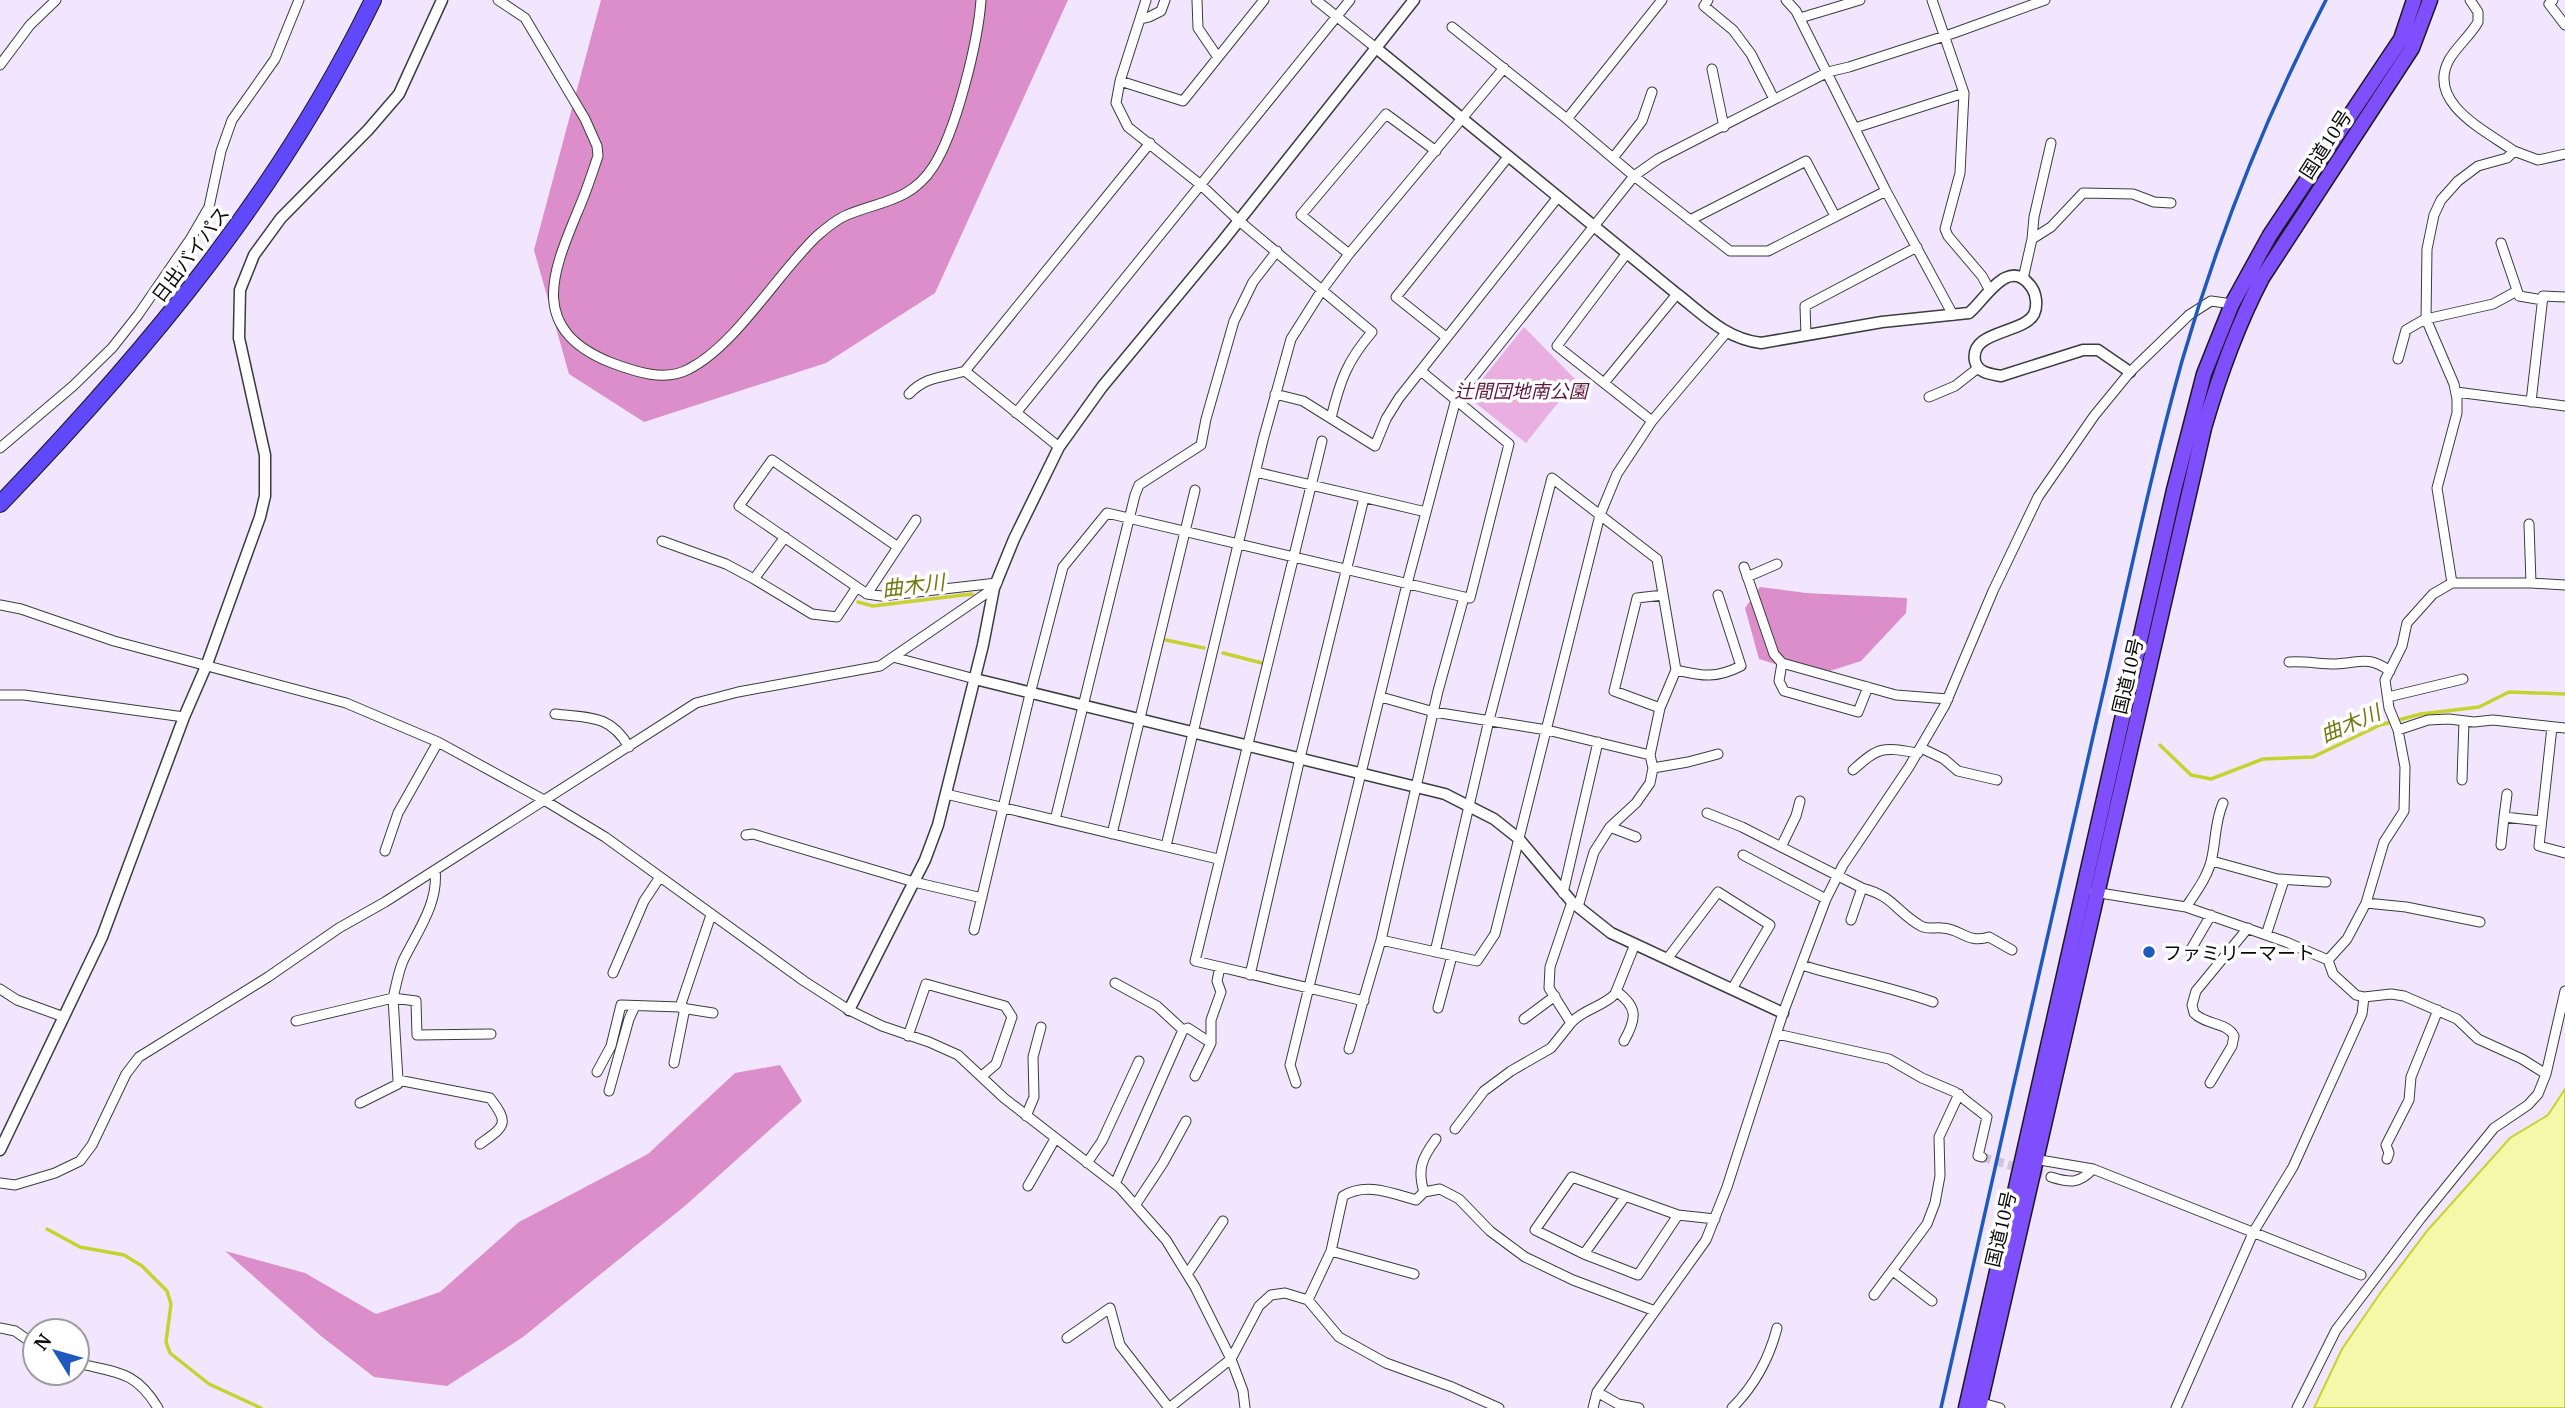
<svg xmlns="http://www.w3.org/2000/svg" width="2565" height="1408" font-family="'PT Serif','Noto Sans JP',serif">
	<rect width="100%" height="100%" fill="#f2e6ff"/>
	<path fill="#eaafe1" d="M1524,327L1576,380L1526,443L1468,397Z"/>
	<path fill="#db8eca" d="M601,0H1068L935,293L826,363L644,422L569,374L534,250Z
		M1760,587L1806,593L1907,598L1906,613L1861,661L1814,676L1759,659L1745,608Z
		M780,1065L802,1101L686,1205L523,1337L447,1386L374,1377L321,1336L225,1251L305,1273L376,1314L440,1292L519,1222L648,1154L735,1073Z"/>
	<path fill="#f5f8a9" stroke="#c6d22d" stroke-width="2" d="M2565,1089V1408H2314L2342,1349L2381,1292L2427,1231L2510,1138L2548,1115Z"/>
	<g fill="none" stroke-linecap="round" stroke-linejoin="round">
		<path stroke="#c6d22d" stroke-width="3.5" d="M858,602L873,606L972,594
			M1166,640L1204,648
			M1223,653L1262,663
			M2160,745L2191,775L2211,779L2263,759L2313,757L2380,725L2421,714L2479,707L2509,692L2565,694
			M47,1229L80,1247L124,1255L142,1266L167,1291L171,1304L166,1342L170,1353L209,1384L261,1408"/>
		<path stroke="#cfc5da" stroke-width="9" stroke-dasharray="9 4.5" stroke-linecap="butt" d="M1982,1157L2051,1177"/>
		<g stroke="#3c3c3c" stroke-width="11">
			<path id="minor" d="M498,0L525,18L585,119L597,146L598,156C593,171 588,186 582,201C555,267 523,328 612,363C636,372 665,382 689,369C736,345 777,274 817,236C825,229 837,219 847,215C881,201 911,201 933,167C956,132 978,42 981,0
				M1146,0L1120,81L1116,103L1128,127L1201,185L1238,220L1372,332C1347,361 1340,381 1331,418
				M1197,0L1198,28L1217,56
				M1316,0L1376,48
				M1708,0L1704,6L1733,30L1751,54L1774,99
				M1786,0L1796,11L1886,191L1953,315
				M1932,0L1964,93L1960,173L1945,229L1948,236L1982,276L1989,289
				M2553,0L2549,4L2565,25
				M1800,18L1860,0
				M1141,19L1149,17L1161,11L1165,0
				M1452,27L1567,119L1634,176L1730,251H1768L1886,191
				M0,65L30,25L56,0
				M1712,69L1724,127
				M1120,81L1183,101L1264,0
				M1567,119L1662,0
				M1855,128L1964,93
				M2514,151L2538,160L2565,154
				M1613,158L1642,121L1652,92
				M1690,220L1806,161L1835,216
				M2032,239L2051,227L2083,193L2133,194L2154,202L2171,203
				M2501,243L2519,296L2543,300
				M1627,253L1557,346L1652,421
				M1349,254L1301,215L1386,114L1436,151
				M2023,279L2032,239L2034,217L2051,143
				M2426,319L2493,304L2517,291
				M1806,335L1805,306L1917,247
				M1446,337L1396,297L1508,157
				M2398,359L2406,330L2427,318
				M1604,383L1677,294
				M2456,392L2565,406
				M909,394C926,376 942,378 965,371
				M1275,394L1303,401L1375,446L1386,419L1399,398L1558,197
				M1929,397L1955,386L1978,368
				M2531,402L2543,296L2565,297
				M1016,413L1350,0
				M1322,441L1195,961L1364,1001
				M1059,447L965,371L1150,143
				M0,448L73,386L112,348L138,315L191,238L209,207L221,151L232,120L275,59L299,0
				M1256,472L1426,512
				M785,537L754,579L812,614L837,617L857,587
				M662,541L726,564L754,579
				M898,547L916,520
				M1744,567L1774,654L1782,663L1896,695L1948,699
				M1747,577L1777,564
				M2452,583H2531L2529,524
				M2531,583L2565,585
				M867,594L898,547L772,460L739,506L867,594L881,596L997,583
				M0,605L21,609L114,641L346,703L438,742L544,800L605,837L804,981L849,1010L882,1026L929,1042L958,1055L1004,1098L1120,1188L1166,1240L1195,1287L1231,1359L1243,1391L1245,1408
				M893,657L975,679
				M2289,662C2305,661 2320,664 2335,664C2360,663 2367,655 2390,671
				M1782,663L1779,681L1784,691L1858,712L1868,687
				M1676,670C1703,676 1715,679 1741,666L1718,595
				M0,695H24L184,717
				M1381,697L1434,712L1547,730L1650,755
				M2388,697L2463,679
				M1660,708L1614,691L1637,598L1663,595
				M555,714C589,718 610,714 629,747
				M2552,727L2539,846L2565,853
				M2398,730L2428,720L2449,719L2474,722L2493,720L2565,728
				M1921,748L1944,759L1958,771L1997,780
				M1653,768L1688,762L1718,754
				M1853,770C1880,746 1882,747 1918,753
				M2462,780L2464,721
				M946,794L1218,859
				M1707,813L1742,827L1862,888L1851,920
				M2504,817L2507,794
				M1055,820L1135,495L1139,485L1201,445L1206,419L1234,321L1253,282L1277,251
				M1610,827L1636,837
				M1112,834L1195,490
				M746,835L753,834L914,882L982,898
				M2501,845L2504,817L2541,821
				M1166,846L1263,440L1291,339L1322,290L1349,254L1504,68
				M1781,847L1796,816L1800,801
				M385,851L398,813L438,742
				M1743,855L1826,899
				M2212,861L2281,880L2283,883L2266,935
				M435,870C439,903 417,932 403,961C398,973 396,986 393,998L416,1001L417,1035L491,1034
				M2279,879L2326,882
				M1862,888C1894,896 1896,912 1921,926C1928,930 1935,927 1942,928C1962,929 1967,944 1989,937L2012,950
				M2094,892L2186,907L2286,942L2328,960L2333,974L2356,995L2364,997L2391,994L2404,996L2457,1019L2478,1039L2522,1059L2546,1074
				M1563,893L1598,742
				M2366,903L2406,907L2480,922
				M2186,907C2196,892 2209,875 2212,857C2216,839 2215,821 2223,803
				M974,930L1030,694L1063,567L1107,513L1464,597
				M1381,940L1477,961L1495,934L1600,515L1617,474L1652,421L1726,333
				M2190,951L2211,915
				M1435,952L1489,720L1552,478L1657,559L1676,670L1660,708L1650,755L1653,768L1650,783L1636,803L1610,827L1594,852L1578,907
				M1667,959L1718,892L1770,925L1732,989
				M2328,960L2347,939L2366,903L2384,842L2404,811L2405,767L2398,730L2389,708L2385,680L2402,646L2407,623L2433,594L2452,583L2437,488L2457,413V399L2454,384L2426,319L2427,249L2434,215L2441,200L2458,181L2478,166L2507,158L2514,151C2486,131 2426,103 2449,60C2457,46 2470,36 2478,22V12L2470,0
				M1801,965C1845,978 1890,987 1933,1002
				M613,973L644,901L660,877
				M1250,975L1300,758L1364,498
				M1115,983L1157,1006L1183,1030
				M0,989L17,1000L64,1017
				M1616,991C1638,1007 1637,1018 1624,1041
				M681,1008L713,1013
				M1438,1008L1452,956
				M1524,1019L1555,996
				M296,1021L393,998L398,1080L490,1098C510,1124 505,1126 480,1144
				M1571,1023C1583,1009 1603,1007 1615,994L1635,944
				M1777,1034L1889,1059L1922,1078L1955,1092L1987,1117L1978,1156L1982,1157
				M908,1036L926,984L1005,1006L1012,1017L996,1064L982,1076
				M1349,1049L1381,940L1438,691L1464,597L1470,598L1509,444L1421,371
				M674,1063L685,1008
				M597,1072L611,1046L621,1005L680,1007L711,915
				M1195,1076L1211,1043V1020L1221,992L1217,981L1220,967
				M1296,1083L1290,1065L1407,584L1456,399L1634,176L1658,159L1828,72L1849,67L1954,33L2045,0
				M2210,1083L2232,1046L2234,1036C2227,1022 2205,1025 2194,1013L2192,1005L2196,991L2248,928
				M609,1091L629,1019L635,1006
				M360,1103L398,1084V1080
				M1026,1116L1034,1097L1033,1057L1041,1027
				M1455,1129L1484,1091L1511,1071L1551,1048L1571,1023L1549,988L1550,967L1572,902
				M2034,1159L2093,1169L2361,1275
				M2387,1159L2389,1153L2386,1145L2409,1100L2411,1077L2438,1010
				M1087,1163L1102,1141L1139,1061
				M2051,1177C2070,1183 2079,1184 2093,1169
				M0,1183L15,1185L55,1173L80,1161L92,1145L126,1074L139,1057L268,977L339,928L385,902L696,703L738,692L880,666L994,588
				M1115,1184L1183,1030L1188,1028L1211,1043
				M1028,1186L1055,1139
				M1424,1192C1417,1169 1422,1158 1436,1139
				M1136,1204L1163,1163L1186,1121
				M1678,1215L1638,1275L1584,1254L1535,1230L1572,1177L1678,1215L1715,1219
				M1331,1251L1414,1274
				M1584,1254L1624,1198
				M1893,1271L1932,1301
				M1188,1273L1223,1221
				M1874,1295L1927,1224L1935,1203L1940,1176L1939,1137L1959,1094
				M1308,1300L1331,1251L1343,1196C1366,1182 1391,1193 1416,1200L1424,1192L1440,1189L1459,1199L1490,1231L1525,1257L1573,1280L1655,1311
				M0,1328L15,1331L35,1345
				M1067,1338L1110,1308L1120,1345L1169,1408L1231,1359L1259,1306L1271,1295L1285,1293L1308,1300L1339,1337L1386,1363L1452,1387L1499,1408
				M77,1363C117,1373 135,1370 158,1408
				M1597,1392L1618,1404L1639,1408
				M1978,1402L2000,1408
				M1593,1408L1597,1392L1706,1240L1727,1187L1783,1013L1826,899L1843,865L1909,767L1945,705L1993,591L2038,497L2094,416L2130,372L2189,315L2211,301L2232,304
				M1732,1408C1755,1385 1769,1359 1777,1328
				M2176,1408L2254,1231L2293,1167L2362,1014L2364,997
				M2297,1408L2336,1330L2421,1218L2494,1128L2528,1105L2538,1094L2546,1074L2565,991"/>
		</g>
		<g stroke="#3c3c3c" stroke-width="13">
			<path id="tertiary" d="M1376,48L1677,294C1704,315 1726,339 1761,343L1882,322L1969,313C1985,300 2009,254 2032,288C2036,294 2038,306 2034,314C2024,334 1969,330 1975,361C1978,373 1990,374 2001,376L2083,350H2098L2130,372
				M975,679L1445,794L1494,819L1518,838L1572,902L1611,933L1783,1013
				M849,1010L925,860L938,825L983,645L994,588L1014,539L1059,447L1102,387L1222,242L1414,0
				M0,1150L102,937L184,717L207,664L260,517L265,496V455L239,338L240,290L254,255L281,218L368,130L399,94L442,0"/>
		</g>
		<g stroke="#1a1a1a" stroke-width="17">
			<path id="trunk" d="M1966,1408L2174,490L2204,374L2232,304L2270,235L2401,39L2414,0
				M1979,1408L2204,428C2219,376 2237,326 2262,278L2412,48L2430,0"/>
		</g>
		<g stroke="#1a1a1a" stroke-width="18">
			<path id="motorway" d="M0,504C147,351 279,193 373,0"/>
		</g>
		<use href="#minor" stroke="#fff" stroke-width="9"/>
		<use href="#tertiary" stroke="#fff" stroke-width="10"/>
		<use href="#trunk" stroke="#804ffd" stroke-width="14"/>
		<use href="#motorway" stroke="#6048fb" stroke-width="16"/>
		<path stroke="#1e59bd" stroke-width="3.5" d="M1941,1408C1993,1178 2044,949 2097,719C2125,600 2149,479 2182,361C2218,237 2266,115 2326,0"/>
	</g>
	<circle fill="#1e59bd" stroke="#fff" stroke-width="2.5" cx="2149" cy="952" r="7"/>
	<g text-anchor="middle" dominant-baseline="central" stroke-width="7" stroke-linejoin="round" paint-order="stroke">
		<g font-size="19" fill="#090909" stroke="#fff">
			<text transform="translate(2325 144) rotate(-57)">国道10号</text>
			<text transform="translate(190 254) rotate(-53)">日出バイパス</text>
			<text transform="translate(2127 676) rotate(-77)">国道10号</text>
			<text transform="translate(2000 1229) rotate(-77)">国道10号</text>
		</g>
		<g font-size="19" font-style="italic" fill="#621940" stroke="#fff">
			<text x="1521" y="390">辻間団地南公園</text>
		</g>
		<g font-size="19" fill="#090909" stroke="#fff" text-anchor="start">
			<text x="2163" y="952">ファミリーマート</text>
		</g>
		<g font-size="21" font-style="italic" fill="#6f7b10" stroke="#fff">
			<text transform="translate(913 585) rotate(-7)">曲木川</text>
			<text transform="translate(2350 723) rotate(-23)">曲木川</text>
		</g>
	</g>
	<g transform="translate(56 1352) rotate(307)"><circle r="33" fill="#ffffff" stroke="#9d9d9d" stroke-width="2"/>
	<path d="M0-5L12 26L0 18L-12 26Z" fill="#1e59bd"/>
	<text y="-10" font-size="19" font-weight="bold" text-anchor="middle" fill="#090909">N</text>
	</g>
</svg>
